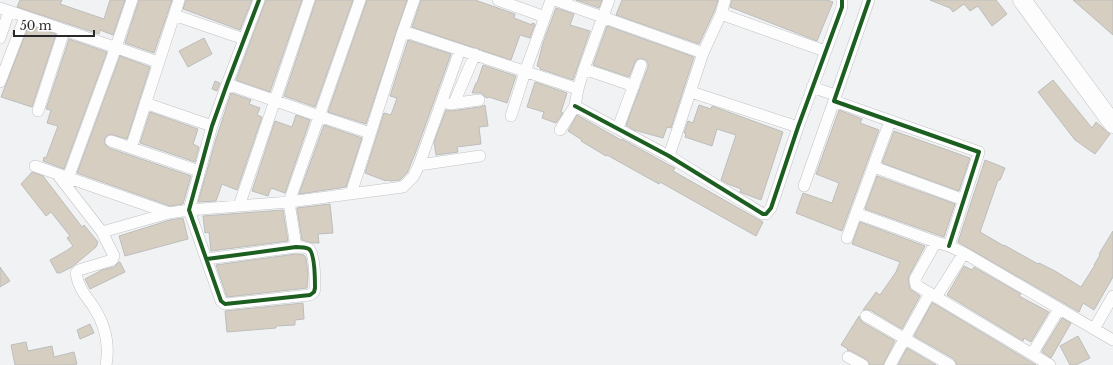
<svg xmlns="http://www.w3.org/2000/svg" width="1113" height="365" font-family="'Libre Baskerville',serif">
	<rect width="100%" height="100%" fill="#f1f2f4"/>
	<path fill="#d6cec1" stroke="#bcbdbd" d="M20,0H62L60,4L104,19L110,0H125L113,35L100,30L99,34L17,7Z
		M139,0H172L154,53L125,43Z
		M186,0H252L240,30L183,9Z
		M266,0H302L270,92L236,80Z
		M316,0H353L315,107L284,96Z
		M367,0H407L366,124L328,112Z
		M421,0H475L515,14L514,18L532,25V23L535,24L530,38L520,35L511,60L412,27Z
		M576,0H602L599,8Z
		M622,0H718L714,12L699,44L616,15Z
		M732,0H827L833,2L817,41L730,7Z
		M930,0H996L1007,14L992,26L978,6L970,11L964,4L953,12L950,8Z
		M1073,0H1113V35Z
		M556,8L574,14L570,25L590,31L573,80L540,69V67L537,66L543,43Z
		M29,25L56,34L32,107L1,97Z
		M607,26L694,57L671,128L667,127L663,138L634,130L626,125L648,67V63L646,60L640,58L636,60L629,77L593,65Z
		M204,38L212,54L188,67L179,51Z
		M69,39L107,52L64,169L43,161L44,157L46,158L58,126L47,123L51,110L46,109Z
		M408,40L451,54L415,154L407,173L400,180L391,181L387,180L386,181L365,173L384,113L391,115L397,98L390,96Z
		M120,56L150,67L127,139L110,134L105,138L104,143L109,148L191,176L183,204L170,206L77,173Z
		M483,65L516,76L507,103L489,97L488,98L485,97L481,93H472L476,83H477Z
		M1053,80L1092,128L1096,122L1110,134L1095,154L1075,140L1038,92Z
		M215,81L220,83L217,91L212,89Z
		M535,82L567,93L561,112L563,113L556,123L542,118L544,112L527,107Z
		M231,93L251,100L249,104L260,108L257,115L262,117L237,190L222,184L216,201L198,202L216,139Z
		M485,105L488,126L479,127L481,144L457,147L458,152L436,155L434,142L446,110L451,111L480,107Z
		M699,105L711,109L712,106L783,132L761,200L745,194L740,192L741,189L728,184L721,180L736,135L717,129L712,146L685,137L686,133H684L688,121L693,123Z
		M839,110L862,119L860,123L879,130L842,231L796,213L803,193L832,203L839,183L816,174Z
		M150,112L198,129L193,144L199,147L195,162L140,143Z
		M296,115L310,120L285,193L271,188L268,196L252,191L275,121L292,127Z
		M577,115L621,140L622,139L669,165L675,168L673,171L763,222L756,236L660,182L659,184L607,155L606,156L581,141L582,140L568,131Z
		M324,125L362,138L346,187L299,194Z
		M894,131L970,158L959,191L882,163Z
		M985,160L1005,168L1000,180H998L980,232L1004,246V245L1038,264L1039,263L1055,271L1081,287L1095,265H1094L1100,255L1099,254L1113,231V277L1094,310L1083,303L1079,312L958,242Z
		M32,172L43,176L82,227L84,225L98,242L96,247L72,267L60,273H57L50,260L66,251L73,246L67,238L70,236L51,212L46,216L21,184Z
		M877,176L955,204L944,237L865,209Z
		M330,204L333,233L318,234L319,243H312L302,240L297,208Z
		M283,210L288,241L211,251L209,232L205,233L203,216Z
		M183,218L188,239L125,256L119,236L170,220Z
		M860,222L925,246L909,276L908,280L910,289L920,296L902,329L870,310H863L876,292L880,295L896,272L900,262L852,244Z
		M296,254L304,255L306,258L308,274L307,288L227,297L216,265Z
		M119,262H120L125,272L90,289L85,279L102,270L114,267Z
		M964,266L972,270L974,267L1021,294L1019,296L1049,312L1031,342L1024,338L1023,341L947,295Z
		M0,267L10,281L0,287Z
		M303,303L304,319L295,320V325L276,326V328L227,332L225,311Z
		M932,303H933L1036,365H957L954,359L914,336Z
		M859,316L862,322L895,341L883,365H870L866,359L851,351L847,350L848,349L841,345Z
		M1062,318L1071,323L1051,358L1042,352L1043,349Z
		M90,324L94,333L80,339L77,330Z
		M1078,336L1090,358L1076,365H1070L1060,346Z
		M26,342L28,351L52,346L54,357L74,352L77,364L71,365H15L11,345Z
		M907,348L936,365H898Z"/>
	<g fill="none" stroke-linecap="round" stroke-linejoin="round">
		<g stroke="#c0c1c2" stroke-width="12">
			<path id="street" d="M498,0L545,17
				M555,0L703,53
				M869,0L834,101L979,152L949,246
				M0,8L158,62
				M721,14L825,51
				M174,15L244,39
				M403,31L578,89
				M0,38L9,11
				M584,69L634,86
				M0,82L25,17
				M227,84L319,116L370,133
				M812,87L835,95
				M691,92L798,127
				M145,103L212,126
				M454,103L475,54
				M450,104L479,100
				M575,106L669,156L763,214H766L771,208L798,127L842,7V0
				M38,111L64,31
				M511,116L525,72L551,0
				M618,128L641,65
				M560,130L575,106L578,89L584,69L609,0
				M111,141L199,171
				M131,148L179,0
				M669,156L703,53L721,14L725,0
				M419,165L480,156
				M35,166L169,213
				M874,167L964,200
				M57,174L102,232L114,256L112,260L79,270L76,273C78,287 85,295 93,306C105,324 110,343 106,365
				M68,178L116,47L132,0
				M804,186L834,101
				M351,194L403,31L414,0
				M239,206L309,0
				M861,215L936,242L949,246L964,253L1113,340
				M102,232L169,213L189,210L289,202L403,187L413,177L419,165L460,50
				M847,238L890,121
				M936,242L915,279L916,285L1050,365
				M296,247L289,202L360,0
				M207,259L296,247C300,247 305,247 309,249C315,254 315,280 315,288L314,292L310,295L225,304L221,301L189,210L212,126L227,84L259,0
				M936,297L964,253
				M866,316L950,365
				M1094,329L1113,296
				M1032,354L1059,309
				M848,357L863,365
				M890,365L930,293"/>
		</g>
		<g stroke="#c0c1c2" stroke-width="19">
			<path id="primary" d="M1022,0L1113,124"/>
		</g>
		<use href="#street" stroke="#fdfdfd" stroke-width="11"/>
		<use href="#primary" stroke="#fdfdfd" stroke-width="18"/>
		<g stroke="#fff" stroke-width="6">
			<path id="cycleway" d="M869,0L834,101L979,152L949,246
				M575,106L669,156L763,214H766L771,208L798,127L842,7V0
				M207,259L296,247C300,247 305,247 309,249C315,254 315,280 315,288L314,292L310,295L225,304L221,301L189,210L212,126L227,84L259,0"/>
		</g>
		<use href="#cycleway" stroke="#1b5e20" stroke-width="4"/>
	</g>
	<path d="M14 30v6h80v-6" fill="none" stroke="#29292b" stroke-width="2"/>
	<text x="20" y="30" font-size="12" fill="#29292b" stroke="#ffffff" stroke-width="3" paint-order="stroke">50 m</text>
</svg>
